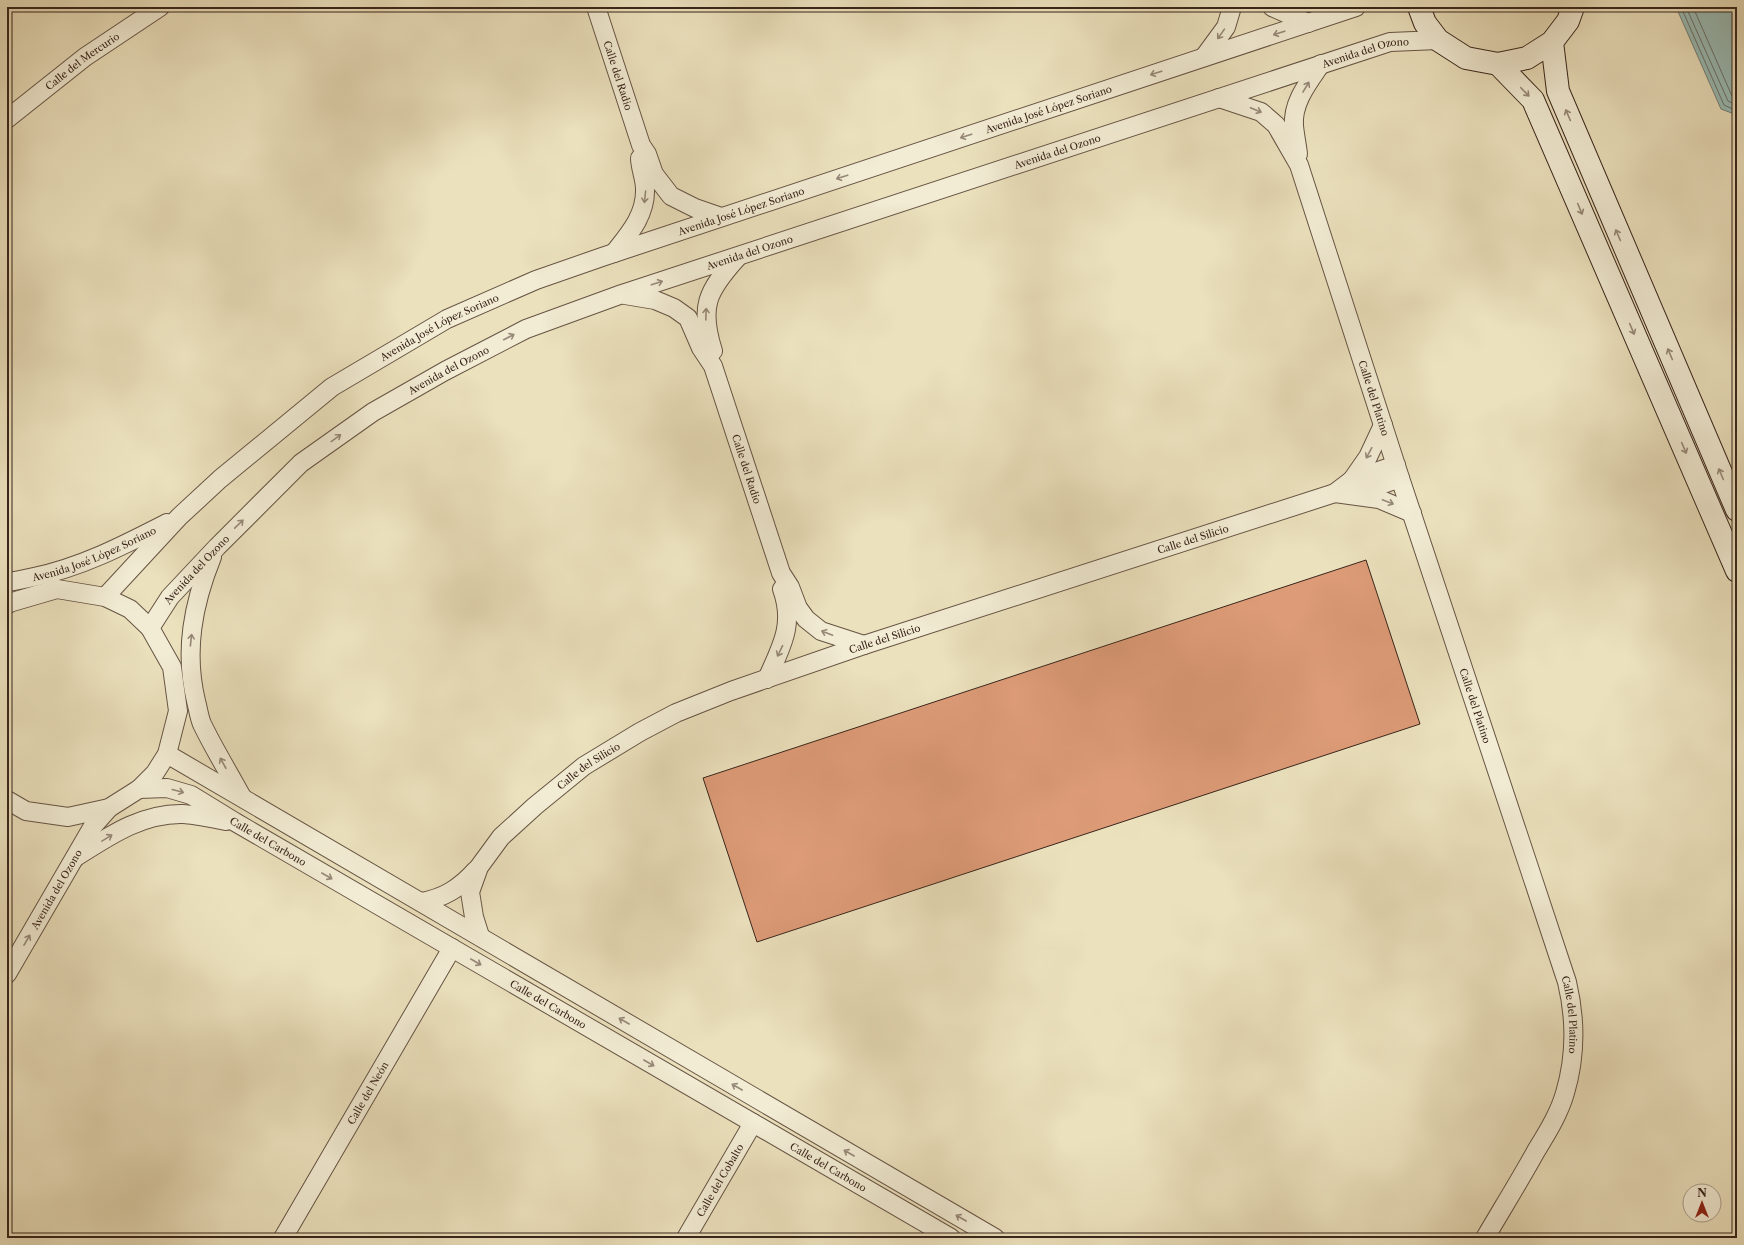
<svg xmlns="http://www.w3.org/2000/svg" width="1744" height="1245" font-family="'Libre Caslon Text',serif">
	<rect width="100%" height="100%" fill="#ebe1bd"/>
	<filter id="stains"><feTurbulence type="fractalNoise" baseFrequency=".005" numOctaves="4"/><feColorMatrix values="0 0 0 0 .2 0 0 0 0 .09 0 0 0 0 .02 0 0 0 .5 -.17"/></filter>
	<radialGradient id="worn" r=".72"><stop offset=".6" stop-color="#630" stop-opacity="0"/><stop offset="1" stop-color="#630" stop-opacity=".3"/></radialGradient>
	<path fill="#99bcb6" stroke="#738078" d="M1676,7H1737V115L1721,109Z"/>
	<g fill="none" stroke-linecap="round" stroke-linejoin="round">
		<path stroke="#697068" stroke-width="1" d="M1681,7L1724,105L1737,111
			M1686,7L1728,101L1737,105
			M1693,7L1732,96L1737,99"/>
	</g>
	<path fill="#dd9b77" stroke="#39251b" d="M1366,560L1420,724L757,942L703,778Z"/>
	<g fill="none" stroke-linecap="round" stroke-linejoin="round">
		<g stroke="#665444" stroke-width="20">
			<g id="street">
				<path id="s1" d="M596,7L641,145L647,154L654,174L671,196L695,208L721,217"/>
				<path d="M1272,7L1308,23"/>
				<path d="M1204,57L1226,27L1232,7"/>
				<path id="s2" d="M1219,98L1261,112L1276,125L1299,165L1400,478L1567,982C1576,1020 1576,1056 1565,1093C1559,1114 1547,1133 1536,1151C1520,1180 1502,1209 1485,1238"/>
				<path id="s3" d="M7,119L85,57L160,7"/>
				<path d="M1298,154C1297,145 1295,136 1294,126C1292,103 1308,83 1321,64"/>
				<path d="M614,253C629,234 646,215 645,189C645,178 640,168 640,158"/>
				<path id="s4" d="M625,295L655,300L674,308L688,318L701,348L713,366L781,573L790,587L798,608L806,619L821,631L864,645"/>
				<path d="M713,351C699,307 707,291 737,258"/>
				<path d="M1352,480L1368,457L1383,425"/>
				<path d="M1335,493L1379,499L1412,513"/>
				<path d="M1355,494L1400,478"/>
				<path d="M212,557C193,604 184,651 196,701C198,708 199,717 202,724C214,749 229,773 242,797"/>
				<path id="s5" d="M7,582C16,581 25,579 34,577C82,567 124,545 167,523"/>
				<path id="s6" d="M105,597L179,517L220,479L332,387L447,319L536,280L602,257L1356,7"/>
				<path d="M7,605L9,603L57,589L105,597L130,609L150,628L172,667L178,711L167,754L155,773L139,789L109,808L68,817L26,811L7,800"/>
				<path id="s7" d="M150,628L170,597L217,547L301,463L373,412L445,371L526,329L622,294L1390,42L1438,40"/>
				<path d="M767,679C781,647 795,625 782,589"/>
				<path d="M167,754L995,1238"/>
				<path id="s8" d="M139,789L167,788L191,795L235,822L951,1238"/>
				<path d="M76,857C109,836 142,813 183,814C197,815 212,818 226,821"/>
				<path d="M421,902C444,898 460,888 476,870"/>
				<path id="s9" d="M480,936L474,917L470,892L479,867L501,837L535,806L584,766L640,732L676,713L731,691L864,645L1335,493L1352,480L1396,465"/>
				<path id="s10" d="M7,974L93,826L109,808"/>
				<path id="s11" d="M283,1238L452,948"/>
				<path id="s12" d="M686,1238L753,1123"/>
			</g>
		</g>
		<g stroke="#39251b" stroke-width="24">
			<path id="secondary" d="M1419,7L1425,23L1438,40L1466,58L1498,64L1527,58L1552,42L1568,21L1573,7
				M1552,42L1558,91L1737,510
				M1498,64L1533,100L1737,571"/>
		</g>
		<use href="#street" stroke="#f2ecd4" stroke-width="18"/>
		<use href="#secondary" stroke="#f2ecd4" stroke-width="22"/>
	</g>
	<defs><path id="oneway-shaft" d="M-6 0H5M1.5-3L5.5 0L1.5 3" fill="none" stroke-width="1.6" stroke-linecap="round" stroke-linejoin="round"/></defs>
	<g stroke="#968878">
		<use href="#oneway-shaft" transform="translate(1279 33) rotate(162)"/>
		<use href="#oneway-shaft" transform="translate(1221 34) rotate(125)"/>
		<use href="#oneway-shaft" transform="translate(1156 73) rotate(162)"/>
		<use href="#oneway-shaft" transform="translate(1306 87) rotate(-59)"/>
		<use href="#oneway-shaft" transform="translate(1525 92) rotate(46)"/>
		<use href="#oneway-shaft" transform="translate(1256 110) rotate(23)"/>
		<use href="#oneway-shaft" transform="translate(1568 115) rotate(-113)"/>
		<use href="#oneway-shaft" transform="translate(966 136) rotate(162)"/>
		<use href="#oneway-shaft" transform="translate(842 177) rotate(162)"/>
		<use href="#oneway-shaft" transform="translate(645 197) rotate(96)"/>
		<use href="#oneway-shaft" transform="translate(1580 209) rotate(67)"/>
		<use href="#oneway-shaft" transform="translate(1618 235) rotate(-113)"/>
		<use href="#oneway-shaft" transform="translate(657 283) rotate(-18)"/>
		<use href="#oneway-shaft" transform="translate(706 314) rotate(-88)"/>
		<use href="#oneway-shaft" transform="translate(1632 329) rotate(67)"/>
		<use href="#oneway-shaft" transform="translate(509 337) rotate(-27)"/>
		<use href="#oneway-shaft" transform="translate(1670 354) rotate(-113)"/>
		<use href="#oneway-shaft" transform="translate(336 438) rotate(-36)"/>
		<use href="#oneway-shaft" transform="translate(1684 448) rotate(67)"/>
		<use href="#oneway-shaft" transform="translate(1369 453) rotate(118)"/>
		<use href="#oneway-shaft" transform="translate(1721 474) rotate(-113)"/>
		<use href="#oneway-shaft" transform="translate(1388 502) rotate(21)"/>
		<use href="#oneway-shaft" transform="translate(239 524) rotate(-44)"/>
		<use href="#oneway-shaft" transform="translate(827 633) rotate(-159)"/>
		<use href="#oneway-shaft" transform="translate(191 640) rotate(-84)"/>
		<use href="#oneway-shaft" transform="translate(780 651) rotate(116)"/>
		<use href="#oneway-shaft" transform="translate(223 763) rotate(-119)"/>
		<use href="#oneway-shaft" transform="translate(178 791) rotate(15)"/>
		<use href="#oneway-shaft" transform="translate(107 838) rotate(-31)"/>
		<use href="#oneway-shaft" transform="translate(327 876) rotate(30)"/>
		<use href="#oneway-shaft" transform="translate(27 940) rotate(-60)"/>
		<use href="#oneway-shaft" transform="translate(476 962) rotate(30)"/>
		<use href="#oneway-shaft" transform="translate(624 1021) rotate(-150)"/>
		<use href="#oneway-shaft" transform="translate(649 1063) rotate(30)"/>
		<use href="#oneway-shaft" transform="translate(737 1087) rotate(-150)"/>
		<use href="#oneway-shaft" transform="translate(849 1153) rotate(-150)"/>
		<use href="#oneway-shaft" transform="translate(961 1218) rotate(-150)"/>
	</g>
	<g text-anchor="middle" dominant-baseline="central" stroke-width="4" stroke-linejoin="round" paint-order="stroke">
		<g font-size="10" fill="#39251b" stroke="#f2ecd4">
			<text stroke="none"><textPath href="#s7" startOffset="1371">Avenida del Ozono</textPath></text>
			<text stroke="none"><textPath href="#s3" startOffset="95">Calle del Mercurio</textPath></text>
			<text stroke="none"><textPath href="#s1" startOffset="72">Calle del Radio</textPath></text>
			<text stroke="none"><textPath href="#s6" startOffset="1081">Avenida José López Soriano</textPath></text>
			<text stroke="none"><textPath href="#s7" startOffset="1047">Avenida del Ozono</textPath></text>
			<text stroke="none"><textPath href="#s6" startOffset="757">Avenida José López Soriano</textPath></text>
			<text stroke="none"><textPath href="#s7" startOffset="723">Avenida del Ozono</textPath></text>
			<text stroke="none"><textPath href="#s6" startOffset="433">Avenida José López Soriano</textPath></text>
			<text stroke="none"><textPath href="#s7" startOffset="399">Avenida del Ozono</textPath></text>
			<text stroke="none"><textPath href="#s2" startOffset="355">Calle del Platino</textPath></text>
			<text stroke="none"><textPath href="#s4" startOffset="231">Calle del Radio</textPath></text>
			<text stroke="none"><textPath href="#s9" startOffset="870">Calle del Silicio</textPath></text>
			<text stroke="none"><textPath href="#s5" startOffset="92">Avenida José López Soriano</textPath></text>
			<text stroke="none"><textPath href="#s7" startOffset="75">Avenida del Ozono</textPath></text>
			<text stroke="none"><textPath href="#s9" startOffset="546">Calle del Silicio</textPath></text>
			<text stroke="none"><textPath href="#s2" startOffset="679">Calle del Platino</textPath></text>
			<text stroke="none"><textPath href="#s9" startOffset="222">Calle del Silicio</textPath></text>
			<text stroke="none"><textPath href="#s8" startOffset="143">Calle del Carbono</textPath></text>
			<text stroke="none"><textPath href="#s10" startOffset="98">Avenida del Ozono</textPath></text>
			<text stroke="none"><textPath href="#s8" startOffset="467">Calle del Carbono</textPath></text>
			<text stroke="none"><textPath href="#s2" startOffset="1003">Calle del Platino</textPath></text>
			<text stroke="none"><textPath href="#s11" startOffset="168">Calle del Neón</textPath></text>
			<text stroke="none"><textPath href="#s8" startOffset="791">Calle del Carbono</textPath></text>
			<text stroke="none"><textPath href="#s12" startOffset="67">Calle del Cobalto</textPath></text>
		</g>
	</g>
	<rect width="1744" height="1245" fill="none" stroke="#ebe1bd" stroke-width="24"/>
	<rect x="8" y="8" width="1728" height="1229" fill="none" stroke="#39251b" stroke-width="2"/>
	<rect x="12" y="12" width="1720" height="1221" fill="none" stroke="#39251b"/>
	<g transform="translate(1702 1203)"><circle r="19" fill="#f2ecd4" stroke="#a89c8a"/>
	<path d="M0-3L7 15L0 10L-7 15Z" fill="#8f2418"/>
	<text y="-6" font-size="11" font-weight="bold" text-anchor="middle" fill="#39251b">N</text>
	</g>
	<rect width="100%" height="100%" filter="url(#stains)"/>
	<rect width="100%" height="100%" fill="url(#worn)"/>
</svg>
